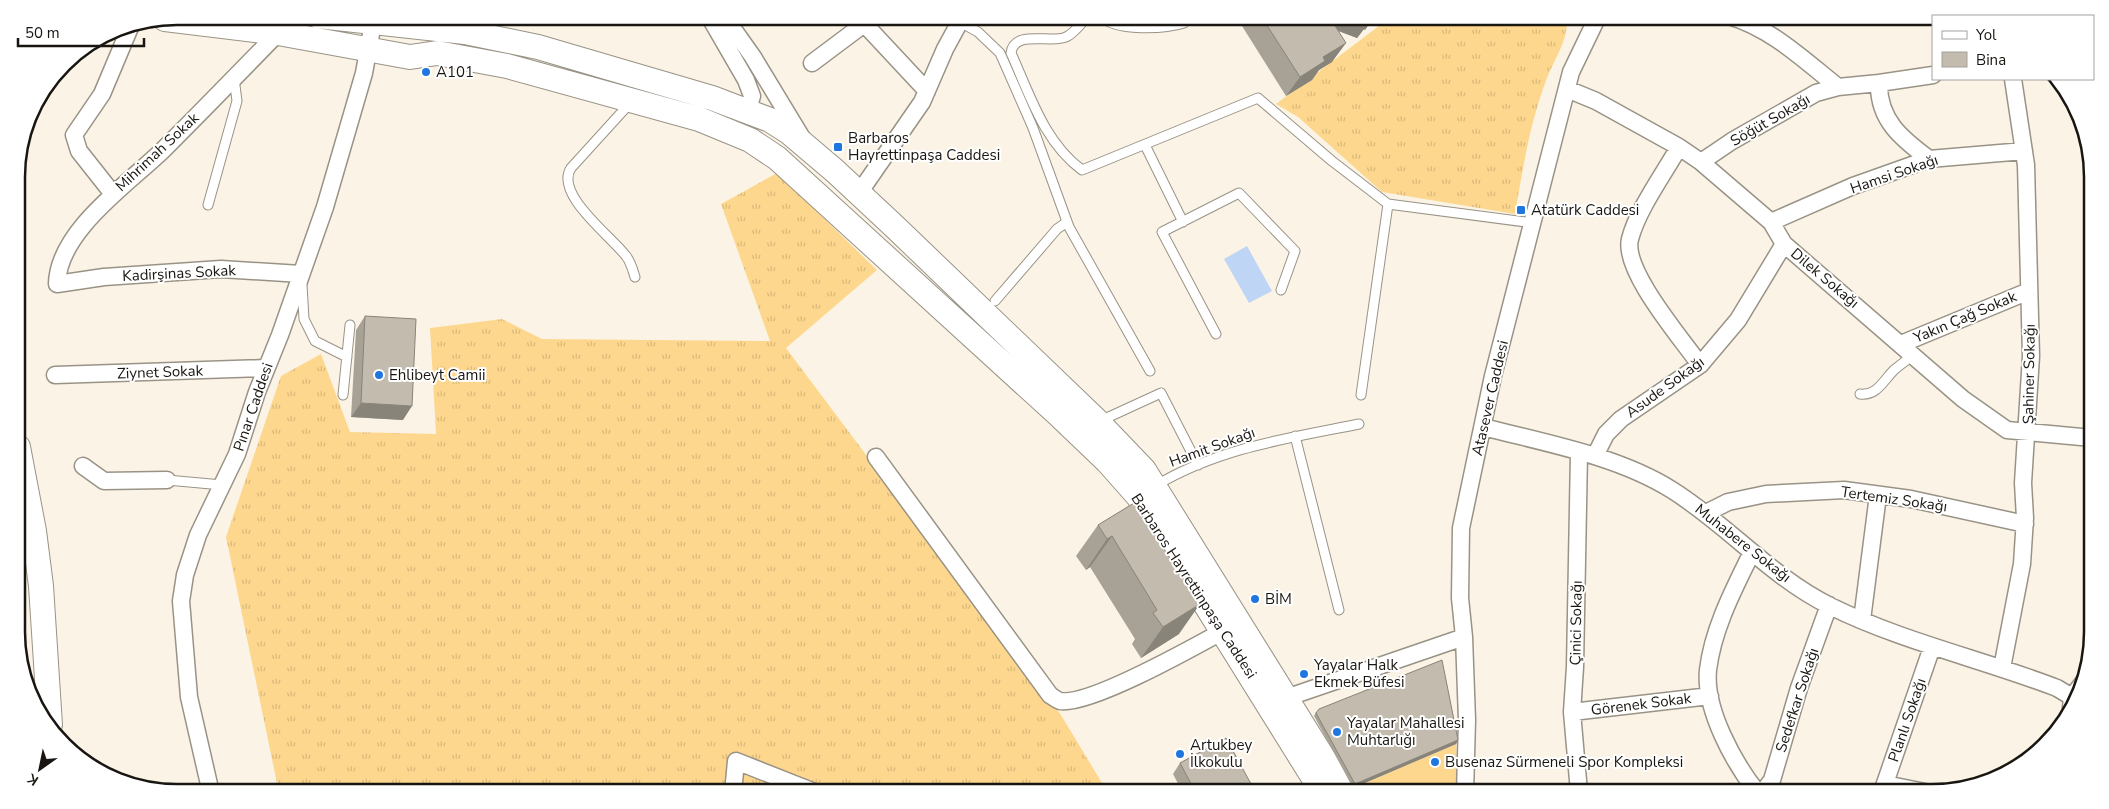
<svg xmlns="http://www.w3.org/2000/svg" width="2109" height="809" font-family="'Nunito Sans',sans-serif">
	<defs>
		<pattern id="grass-tufts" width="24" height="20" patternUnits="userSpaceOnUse" patternTransform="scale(1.25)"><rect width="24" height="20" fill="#fed78e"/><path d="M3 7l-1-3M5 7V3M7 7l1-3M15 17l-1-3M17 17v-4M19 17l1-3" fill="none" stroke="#d9b879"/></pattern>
	</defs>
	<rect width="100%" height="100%" fill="#fbf4e6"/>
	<path fill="url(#grass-tufts)" d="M1392,16H1566C1571,35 1554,60 1547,78C1530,122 1523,168 1515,214L1382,192L1298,117L1276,104Z
		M777,173L877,270L786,348L1061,715L1108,793H279L226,537L281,376L321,354L350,432L436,434L430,328L502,319L542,339L770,341L721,204Z"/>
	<path fill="#fed78e" d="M1456,744L1458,780L1457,793H1355L1353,788Z"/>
	<path fill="#bfd5f5" d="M1247,246L1272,291L1249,303L1224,259Z"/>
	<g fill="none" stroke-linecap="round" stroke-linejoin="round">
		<g stroke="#999386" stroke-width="11">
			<path id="lane" d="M1088,16C1081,23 1075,33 1066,37C1051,44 1014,29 1011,53C1030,95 1044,142 1082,170L1258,98L1332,161L1388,204L1533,223
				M1101,16C1115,32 1165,29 1184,23
				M960,22L978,32L1000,53L1033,128L1069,227L1150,371
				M631,102L571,168C554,194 611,236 626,256C631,262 633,271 635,277
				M1145,145L1183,222
				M208,205L237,101L234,78
				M302,285L304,319L315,341L347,357
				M995,301L1057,229L1067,222
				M1216,334L1162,232L1239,193L1295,251L1281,290
				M1860,394C1877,396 1883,381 1894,370C1900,365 1907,360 1913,355
				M343,395L350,325
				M1361,395L1388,204
				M1100,421L1161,393L1198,465
				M1295,436L1339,610
				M167,480L222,485
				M1155,486C1218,448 1289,438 1359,424"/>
		</g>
		<g stroke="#999386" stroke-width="19">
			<path id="street" d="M709,16L746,80L752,96L747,112
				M724,16L753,57L802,138
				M857,16L927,91
				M1729,16C1771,28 1804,60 1838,87
				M278,33C240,72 202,111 163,150C128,184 58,231 57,284L104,277L221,269L301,274
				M812,63L864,24
				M1879,83C1878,120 1902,139 1929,159
				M1567,89L1596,101L1679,147L1701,162L1771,222L1784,244L1963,399L2007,430L2092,438
				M1679,147C1663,175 1638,209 1630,239C1622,270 1682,339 1700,365
				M1701,162L1732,141L1816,93L1838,87L1879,83L1933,75
				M859,193L922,102L945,49L963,16
				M113,194L79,151L74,135L102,94L131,25
				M1771,222L1853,186L1929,159L2024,151
				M1901,344L2029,291
				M55,375L266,368
				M1483,427C1545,443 1618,456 1672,490C1728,525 1771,577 1830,606C1903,642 1982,659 2057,688L2072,697L2071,708
				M1595,456L1606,434L1621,419L1700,365L1738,320L1784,244
				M876,457L1050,695C1053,697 1057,700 1060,701C1089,706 1194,647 1223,631
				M83,466L104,481L167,480
				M1706,513L1728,502L1766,494L1844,490L1911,499L2025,524
				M1752,552C1734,589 1713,628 1708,670C1704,709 1734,763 1757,792
				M1862,620L1878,495
				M2002,668L2022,564L2025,518L2023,483L2031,356L2026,165L2013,79
				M2072,697L2085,680
				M1277,701L1464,637
				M1572,712L1710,696
				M1885,784L1925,792
				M1579,792L1572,712L1575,667L1579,453
				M1763,792L1772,780L1799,688L1829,605
				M1882,792L1932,647
				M211,793L189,697L181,601L185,575L198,535L237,454L257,392L280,335L325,207L364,73L373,23
				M733,793L736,761L817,793
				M1465,793L1467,720L1464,637L1460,598L1461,528L1493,376L1571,72L1598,16"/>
		</g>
		<g stroke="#999386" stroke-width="26">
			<path id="secondary" d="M318,16L465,32L538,47L712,98L770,120L789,132L835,171L895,227L1098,422L1144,470L1345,793
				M165,19L278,33L410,57L437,53L507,66L699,119L750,140L777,158L1061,417L1107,461L1138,496L1323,793
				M18,447L34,531L41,586L50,725"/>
		</g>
		<use href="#lane" stroke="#fff" stroke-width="9"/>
		<use href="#street" stroke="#fff" stroke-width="16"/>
		<use href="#secondary" stroke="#fff" stroke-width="24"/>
	</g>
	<path fill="#a8a296" d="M1249,16H1381L1374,25L1369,24L1365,30L1364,29L1357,38L1339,31L1332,62L1319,70L1312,80L1286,96L1242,26Z
		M365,316L403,420L351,417L356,330Z
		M1134,503L1179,634L1141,658L1132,644L1135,639L1090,567L1086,570L1076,556L1098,525Z
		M1316,712L1458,740L1456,744L1353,788L1314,716Z
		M1180,763L1256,793H1183L1173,774Z"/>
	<path fill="#88847a" d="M1321,16H1381L1374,25L1369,24L1365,30L1364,29L1357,38L1317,23Z
		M1346,43L1332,62L1319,70L1312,80L1286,96L1300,77L1323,57Z
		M361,403L412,406L403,420L351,417Z
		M1112,536L1090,567L1086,570L1107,539Z
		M1200,604L1179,634L1141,658L1163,627Z
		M1458,740L1456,744L1353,788L1355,784Z"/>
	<path fill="#c3bcae" stroke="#88847a" d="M1261,16H1325L1327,20L1330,18L1346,43L1323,57L1325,61L1300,77Z
		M1363,16H1372L1371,19Z
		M365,316L416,319L412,406L361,403Z
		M1134,503L1200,604L1163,627L1153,613L1157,610L1112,536L1107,539L1098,525Z
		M1442,660L1458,740L1355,784L1316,713L1319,709Z
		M1226,738L1256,793H1196L1180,763Z"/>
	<g fill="#2076e0" stroke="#fff" stroke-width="2">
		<circle cx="426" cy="72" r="5"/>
		<rect x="833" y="142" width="10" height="10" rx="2.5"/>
		<rect x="1516" y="205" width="10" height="10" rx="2.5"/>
		<circle cx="379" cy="375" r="5"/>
		<circle cx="1255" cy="599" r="5"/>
		<circle cx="1304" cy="674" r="5"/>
		<circle cx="1337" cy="732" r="5"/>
		<circle cx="1180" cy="754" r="5"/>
		<circle cx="1435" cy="762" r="5"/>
	</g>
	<g text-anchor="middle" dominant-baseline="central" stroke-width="4" stroke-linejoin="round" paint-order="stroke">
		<g font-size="15" fill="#191611" stroke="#fff" text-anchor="start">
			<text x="436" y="72">A101</text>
			<text x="848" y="138">Barbaros<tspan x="848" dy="17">Hayrettinpaşa Caddesi</tspan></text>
			<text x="1531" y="210">Atatürk Caddesi̇</text>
			<text x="389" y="375">Ehlibeyt Camii</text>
			<text x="1265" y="599">BİM</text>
			<text x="1314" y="665">Yayalar Halk<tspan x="1314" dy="17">Ekmek Büfesi</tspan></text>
			<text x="1347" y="723">Yayalar Mahallesi<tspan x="1347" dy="17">Muhtarlığı</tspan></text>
			<text x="1190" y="745">Artukbey<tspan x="1190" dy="17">İlkokulu</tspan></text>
			<text x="1445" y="762">Busenaz Sürmeneli Spor Kompleksi</text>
		</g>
		<g font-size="15" fill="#191611" stroke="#fff">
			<text transform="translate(1770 120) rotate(-30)">Söğüt Sokağı</text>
			<text transform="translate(157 152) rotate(-43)">Mihrimah Sokak</text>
			<text transform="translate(1894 174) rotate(-19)">Hamsi Sokağı</text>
			<text transform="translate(179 273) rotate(-3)">Kadirşinas Sokak</text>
			<text transform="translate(1825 278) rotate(40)">Dilek Sokağı</text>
			<text transform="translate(1965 317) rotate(-23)">Yakın Çağ Sokak</text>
			<text transform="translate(160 372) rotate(-2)">Ziynet Sokak</text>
			<text transform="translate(2029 374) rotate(-89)">Şahiner Sokağı</text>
			<text transform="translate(1665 387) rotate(-36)">Asude Sokağı</text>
			<text transform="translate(1490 398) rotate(-77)">Atasever Caddesi</text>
			<text transform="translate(253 407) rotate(-71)">Pınar Caddesi</text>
			<text transform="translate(1212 447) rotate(-20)">Hamit Sokağı</text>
			<text transform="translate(1894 499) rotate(8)">Tertemiz Sokağı</text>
			<text transform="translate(1743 543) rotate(38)">Muhabere Sokağı</text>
			<text transform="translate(1194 586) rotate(57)">Barbaros Hayrettinpaşa Caddesi</text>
			<text transform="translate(1576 623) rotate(-89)">Çinici Sokağı</text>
			<text transform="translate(1797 700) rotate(-72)">Sedefkar Sokağı</text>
			<text transform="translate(1641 704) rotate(-7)">Görenek Sokak</text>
			<text transform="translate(1907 720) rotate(-71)">Planlı Sokağı</text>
		</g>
	</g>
	<path d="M0 0H2109V809H0ZM177 25H1932A152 152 0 0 1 2084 177V632A152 152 0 0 1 1932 784H177A152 152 0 0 1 25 632V177A152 152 0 0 1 177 25Z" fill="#fff" fill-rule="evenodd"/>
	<path fill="none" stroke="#191611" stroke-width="2.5" d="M177 25H1932A152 152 0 0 1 2084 177V632A152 152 0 0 1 1932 784H177A152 152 0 0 1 25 632V177A152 152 0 0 1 177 25Z"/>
	<rect x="1932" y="15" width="162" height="65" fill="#ffffff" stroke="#a3a2a0"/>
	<rect x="1942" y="31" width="25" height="8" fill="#ffffff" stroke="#a3a2a0"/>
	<text x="1976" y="40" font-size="15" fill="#191611">Yol</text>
	<rect x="1942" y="52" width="25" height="15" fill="#c3bcae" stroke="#a3a2a0"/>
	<text x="1976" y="65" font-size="15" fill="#191611">Bina</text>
	<g transform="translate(40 769) rotate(213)" stroke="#ffffff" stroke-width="4" paint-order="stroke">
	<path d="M0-4L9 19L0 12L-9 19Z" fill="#191611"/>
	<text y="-8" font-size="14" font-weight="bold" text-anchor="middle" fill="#191611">K</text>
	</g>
	<path d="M18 38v8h126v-8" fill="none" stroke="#191611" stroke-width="2.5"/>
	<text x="25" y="38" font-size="15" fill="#191611" stroke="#ffffff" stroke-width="4" paint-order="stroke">50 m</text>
</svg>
